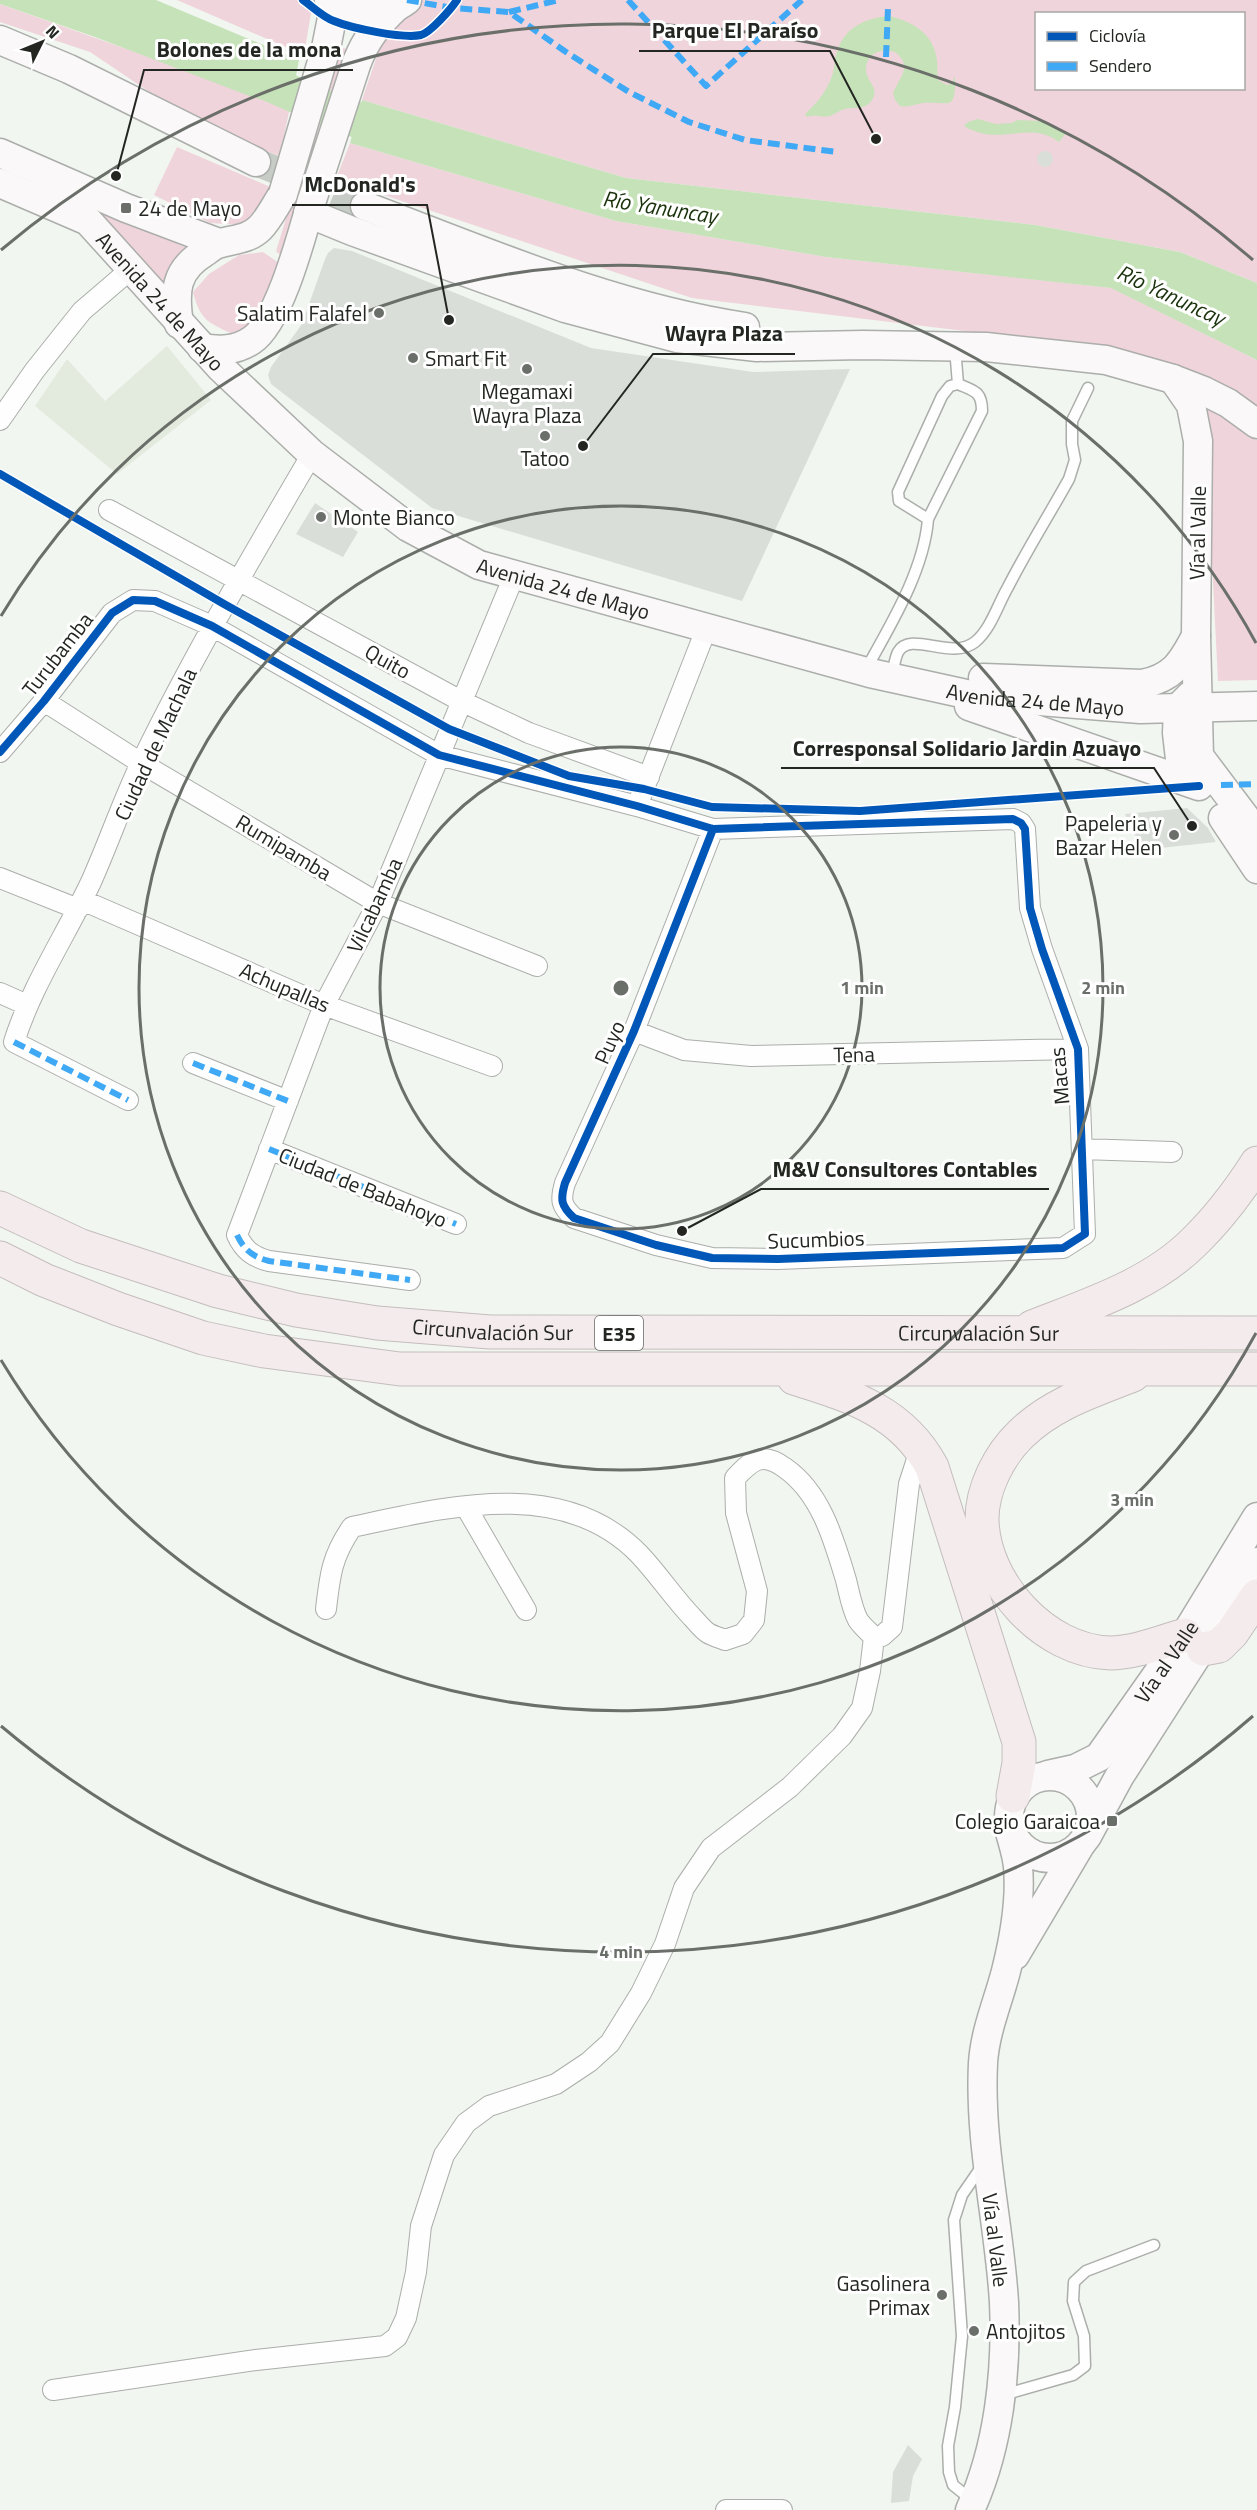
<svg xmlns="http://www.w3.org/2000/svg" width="1257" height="2510" font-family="'Titillium Web',sans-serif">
	<rect width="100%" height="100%" fill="#f1f6f0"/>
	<path fill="#e2ebde" d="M167,346L211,400L117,474L35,406L67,359L105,401Z"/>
	<path fill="#f0d4db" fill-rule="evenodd" d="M177,0H306L311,13L304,55Z
		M422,0H1257V283L1180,252L1035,225L626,178L362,100L380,47L390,28ZM1036,14H1244V88H1036Z
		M0,4L290,107L280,156L203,128L90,52L0,22Z
		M339,47L351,50L284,259L276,251Z
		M350,143L616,221L826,257L1112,288L1257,360V411L1104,348L692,298L336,179Z
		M177,147L273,188L263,209L243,225L210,223L154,195Z
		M91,207L195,251L169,290Z
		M263,252L279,263L252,326L236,336C209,322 201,323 193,292L209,274L239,255Z
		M1204,405L1257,440V680L1218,681Z"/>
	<path fill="#c6e2b9" d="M0,0H156L299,60L290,107L252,97L95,37L0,4Z
		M889,16C911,21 931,32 936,55C938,63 937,72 938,80L947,85L952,83L955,76C956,113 949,101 923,103C915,104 909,108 900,106L895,100L893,93C900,77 913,66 895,52C881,47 865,54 866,71C867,82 880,88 872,100C865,111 852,106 842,110C838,111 834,115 830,116C822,118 815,114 807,117L805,114C816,104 827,91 832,76C835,68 834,57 838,49C846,26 867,18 889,16Z
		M362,100L626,178L1035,225L1180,252L1257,283V360L1111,288L826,257L616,221L350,143Z
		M978,119L996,124L1011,123L1018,120L1039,121L1067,132L1059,142C1029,119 1000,148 964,126L968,122Z"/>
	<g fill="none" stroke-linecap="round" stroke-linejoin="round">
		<path stroke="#c6e2b9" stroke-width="36" d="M248,74L339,114L403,135"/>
	</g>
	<path fill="#daded9" d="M1037 159a8 8 0 1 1 16 0a8 8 0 1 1-16 0Z
		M334,248L352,251L591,348L753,372L850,369L742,601L432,508L271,384L268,375L271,367L302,324L325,259L328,253Z
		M315,503L358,532L343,557L296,534Z
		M1187,808L1208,828L1216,842L1142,850L1125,814Z
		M908,2445L922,2459L913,2476L909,2501L891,2503L893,2472Z"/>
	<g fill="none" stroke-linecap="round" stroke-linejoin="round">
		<path stroke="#c8ccc7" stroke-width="28" stroke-dasharray="28 14" stroke-linecap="butt" d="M256,162L365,206"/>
		<g stroke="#abaeaa" stroke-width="13">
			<path id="lane" d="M955,348L958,384
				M865,671C890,626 924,571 928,519L982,411C982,391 974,391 958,384L950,386L942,396L898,492L899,501L928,519
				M892,674C894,667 895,658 898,652C911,630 951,661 975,642C991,629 998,604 1008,587C1027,550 1049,515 1069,479L1075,460L1072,444V421L1088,388
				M1003,2395L1073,2375L1085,2366L1084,2336L1073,2301L1074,2282L1086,2271L1154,2245
				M973,2501L953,2485L949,2472L948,2446L955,2407L962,2336L954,2220L962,2195L982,2166"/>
		</g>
		<g stroke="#abaeaa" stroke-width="22">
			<path id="street" d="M0,420L35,370L82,311L131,269
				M109,510L461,701L529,733L649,777
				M44,701L141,763L378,903L537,966
				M0,752L44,701L112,613L133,600L155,601L212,626L439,755L637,806L713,829L1013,819L1021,823L1025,829L1030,908L1042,949L1078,1049L1085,1234L1063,1248L778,1259L712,1258L656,1245L574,1218C561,1206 560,1200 565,1183L634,1031L713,829
				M637,806L707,627
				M0,878L78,909
				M82,900L324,1005L492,1066
				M0,993L27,1005
				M634,1031L684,1050L751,1056L1078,1049
				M193,1063L288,1101
				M128,1100L14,1042C32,985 66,935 91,882C109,842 123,800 142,761C193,656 253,555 312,454
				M269,1149L456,1224
				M1082,1149L1172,1152
				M410,1280L269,1261C253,1257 244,1250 237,1235L324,1005L378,903L514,576
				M466,1507L526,1610
				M326,1609C330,1574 332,1556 352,1527C447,1507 563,1476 639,1554C658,1574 673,1597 692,1617C697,1622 702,1629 708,1633C713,1636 720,1638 725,1640L743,1634L754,1620L757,1591L736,1513L735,1478C752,1460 762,1451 785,1468C821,1493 834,1540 846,1580C849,1592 852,1609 858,1620C862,1626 869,1632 874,1637L882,1636L892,1627L909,1484L921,1447
				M53,2390L256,2360L385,2346L397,2337L406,2318L416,2272L421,2226L444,2155L466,2123L489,2106L556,2084L589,2062L610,2043L641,1993L665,1944L684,1888L711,1848L790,1787L842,1736L862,1708L870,1671L874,1637
				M726,2510H782"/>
		</g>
		<g stroke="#abaeaa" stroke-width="31">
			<g id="secondary">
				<path d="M335,0C358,18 384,17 407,0"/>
				<path d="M0,40L69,69L256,162"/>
				<path d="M326,48L333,13L329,0"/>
				<path d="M357,62C366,39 378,24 396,7"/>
				<path d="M0,153L126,208L219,243"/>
				<path id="s1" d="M0,183L88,221L221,368L312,454L408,527L479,565L870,673L975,696L1140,709L1257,706"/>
				<path d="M365,206C489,253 613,307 745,327"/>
				<path d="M308,213L352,231L565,308L677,338L757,347L863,345L986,347L1106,360L1173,379L1204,391L1228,403L1257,424"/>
				<path d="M179,324C174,291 175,270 205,252C210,248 216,244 221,243C235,239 249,239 260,228C269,219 276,204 283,194"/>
				<path d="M202,348C220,351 236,351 252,340C280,321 302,234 312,200"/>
				<path d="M1173,379L1191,405L1198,441L1196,636L1199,756L1257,833"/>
				<path d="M983,678L1142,684C1173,678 1182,663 1196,636"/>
				<path d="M1190,696L1178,708L1177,733L1180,759L1197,783"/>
				<path d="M969,706L1199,786"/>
				<path d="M1223,818L1257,869"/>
				<path id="s2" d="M1048,1775L1075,1769L1099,1757L1185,1635L1257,1517"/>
				<circle cx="1050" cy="1817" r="41"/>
				<path d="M1087,1836L1119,1777L1257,1562"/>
				<path d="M1015,1955L1079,1847"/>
				<path d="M970,2510C999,2447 1007,2371 1004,2302C999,2221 979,2145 983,2063C985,2031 998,2002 1006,1971C1014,1939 1021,1900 1018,1867C1017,1854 1012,1841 1009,1828"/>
			</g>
		</g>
		<g stroke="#c4bdbd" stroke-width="35">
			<g id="highway">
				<path id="s3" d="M0,1208L81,1246L218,1291L296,1310L377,1323L490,1332L1257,1333"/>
				<path d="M0,1258L44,1280L118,1309L203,1338L264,1351L400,1369H1257"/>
				<path d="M1032,1327C1088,1305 1151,1285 1194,1242C1218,1219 1239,1191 1257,1163"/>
				<path d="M1133,1375C1093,1391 1053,1403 1021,1434C999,1455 982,1489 982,1519C983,1583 1044,1651 1110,1653C1135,1653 1161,1642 1185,1635"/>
				<path d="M794,1378C851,1396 902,1411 932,1467L1019,1742V1763L1013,1796"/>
				<path d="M1203,1649L1219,1646L1232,1633L1257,1596"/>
			</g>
		</g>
		<use href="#lane" stroke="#fdfefd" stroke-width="10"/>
		<use href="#street" stroke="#fdfefd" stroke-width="20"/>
		<use href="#secondary" stroke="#faf8f8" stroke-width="28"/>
		<use href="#highway" stroke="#f4ebed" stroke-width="33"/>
		<g stroke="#abaeaa" stroke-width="31" stroke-linecap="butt">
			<path id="secondary-bridge" d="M283,194L326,48
				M312,200L357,62"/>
		</g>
		<use href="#secondary-bridge" stroke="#faf8f8" stroke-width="28"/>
		<path stroke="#3fa9f5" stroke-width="6" stroke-dasharray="12 6" stroke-linecap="butt" d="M407,0L452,8L509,12L566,52L629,92L689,122L745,140L837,152
			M628,0L706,86L802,0
			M509,12L559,0
			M886,57L888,8
			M1221,785L1257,784
			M14,1042L128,1100
			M193,1063L288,1101
			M269,1149L456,1224
			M237,1235C244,1250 253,1257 269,1261L410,1280"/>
		<g stroke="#fff" stroke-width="11">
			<path id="cycleway" d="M303,0C313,7 323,17 334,21C351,28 403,39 421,35C431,32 451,9 457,0
				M0,474L224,604L449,729L569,776L644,789L712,807L860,811L1199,786
				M0,752L44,701L112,613L133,600L155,601L212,626L439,755L637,806L713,829L1013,819L1021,823L1025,829L1030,908L1042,949L1078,1049L1085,1234L1063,1248L778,1259L712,1258L656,1245L574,1218C561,1206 560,1200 565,1183L634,1031L713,829"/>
		</g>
		<use href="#cycleway" stroke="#0057b8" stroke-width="8"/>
	</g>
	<g fill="none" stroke="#6b6f69" stroke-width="3">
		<circle cx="621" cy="988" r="241"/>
		<circle cx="621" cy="988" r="482"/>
		<path d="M1256 1333A723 723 0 0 1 1 1360M1 616A723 723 0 0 1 1256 643"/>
		<path d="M1253 1716A964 964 0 0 1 1 1726M1 250A964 964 0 0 1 1253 260"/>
	</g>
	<g fill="#6b6f69" stroke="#fff" stroke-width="2">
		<rect x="120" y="202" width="12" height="12" rx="3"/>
		<circle cx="379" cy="313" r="6"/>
		<circle cx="413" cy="358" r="6"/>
		<circle cx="527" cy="369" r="6"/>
		<circle cx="545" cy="436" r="6"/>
		<circle cx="321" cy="517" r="6"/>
		<circle cx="1174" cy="835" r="6"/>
		<rect x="1106" y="1815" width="12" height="12" rx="3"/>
		<circle cx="942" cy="2295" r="6"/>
		<circle cx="974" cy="2331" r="6"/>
	</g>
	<g text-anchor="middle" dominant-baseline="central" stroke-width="6" stroke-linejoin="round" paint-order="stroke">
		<rect fill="#fff" stroke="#656764" stroke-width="1.5" x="595" y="1316" width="48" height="34" rx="4.5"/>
		<g font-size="20" font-weight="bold" fill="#232621">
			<text x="619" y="1333">E35</text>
		</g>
		<g font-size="21" fill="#232621" stroke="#fff" text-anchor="start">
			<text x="138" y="208">24 de Mayo</text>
			<text x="367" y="313" text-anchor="end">Salatim Falafel</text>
			<text x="425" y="358">Smart Fit</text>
			<text x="527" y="391" text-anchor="middle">Megamaxi<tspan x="527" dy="24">Wayra Plaza</tspan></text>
			<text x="545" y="458" text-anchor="middle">Tatoo</text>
			<text x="333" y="517">Monte Bianco</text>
			<text x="1162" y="823" text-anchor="end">Papeleria y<tspan x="1162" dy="24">Bazar Helen</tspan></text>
			<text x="1100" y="1821" text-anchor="end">Colegio Garaicoa</text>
			<text x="930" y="2283" text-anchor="end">Gasolinera<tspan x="930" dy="24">Primax</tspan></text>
			<text x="986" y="2331">Antojitos</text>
		</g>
		<g font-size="21" fill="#232621" stroke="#fff">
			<text stroke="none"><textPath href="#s1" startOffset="204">Avenida 24 de Mayo</textPath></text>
			<text transform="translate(1197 533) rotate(-89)">Vía al Valle</text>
			<text stroke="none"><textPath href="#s1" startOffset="708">Avenida 24 de Mayo</textPath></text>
			<text transform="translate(57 654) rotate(-52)">Turubamba</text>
			<text transform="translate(388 661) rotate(29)">Quito</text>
			<text stroke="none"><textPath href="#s1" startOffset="1194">Avenida 24 de Mayo</textPath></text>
			<text transform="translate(155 744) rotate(-65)">Ciudad de Machala</text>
			<text transform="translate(284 847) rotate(31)">Rumipamba</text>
			<text transform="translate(374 905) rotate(-65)">Vilcabamba</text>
			<text transform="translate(285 987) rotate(23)">Achupallas</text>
			<text transform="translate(609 1042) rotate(-66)">Puyo</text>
			<text transform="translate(854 1054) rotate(-1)">Tena</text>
			<text transform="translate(1059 1076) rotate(-95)">Macas</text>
			<text transform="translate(363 1187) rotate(22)">Ciudad de Babahoyo</text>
			<text transform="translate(816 1239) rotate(-2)">Sucumbios</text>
			<text stroke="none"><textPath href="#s3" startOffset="512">Circunvalación Sur</textPath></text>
			<text stroke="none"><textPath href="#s3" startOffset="998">Circunvalación Sur</textPath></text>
			<text stroke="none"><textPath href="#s2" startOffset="171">Vía al Valle</textPath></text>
			<text transform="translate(996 2240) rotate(83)">Vía al Valle</text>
		</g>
		<g font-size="22" font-style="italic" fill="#1a320c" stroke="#fff">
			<text transform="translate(660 207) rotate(9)">Río Yanuncay</text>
			<text transform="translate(1171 295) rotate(25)">Río Yanuncay</text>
		</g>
	</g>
	<circle cx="621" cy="988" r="9" fill="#6b6f69" stroke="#fff" stroke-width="3"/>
	<g font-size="18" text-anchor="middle" font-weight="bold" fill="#6b6f69" stroke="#fff" stroke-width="6" stroke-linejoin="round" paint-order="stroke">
		<text x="862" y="994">1 min</text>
		<text x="1103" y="994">2 min</text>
		<text x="1132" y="1506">3 min</text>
		<text x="621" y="1958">4 min</text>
	</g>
	<path fill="none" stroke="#232621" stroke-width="2" d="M876 139L830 51H639M116 176L144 70H353M449 320L427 205H292M583 446L653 354H795M1192 826L1154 768H781M682 1231L761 1189H1049"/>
	<g fill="#232621" stroke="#fff" stroke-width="2">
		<circle cx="876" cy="139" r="6"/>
		<circle cx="116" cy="176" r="6"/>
		<circle cx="449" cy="320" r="6"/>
		<circle cx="583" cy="446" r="6"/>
		<circle cx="1192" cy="826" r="6"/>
		<circle cx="682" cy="1231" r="6"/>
	</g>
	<g font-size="22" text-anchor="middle" font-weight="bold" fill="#232621" stroke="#fff" stroke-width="6" stroke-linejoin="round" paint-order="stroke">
		<text x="735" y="38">Parque El Paraíso</text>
		<text x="249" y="57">Bolones de la mona</text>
		<text x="360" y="192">McDonald's</text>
		<text x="724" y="341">Wayra Plaza</text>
		<text x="967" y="756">Corresponsal Solidario Jardin Azuayo</text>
		<text x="905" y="1177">M&amp;V Consultores Contables</text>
	</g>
	<rect x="1035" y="12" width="210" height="78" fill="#ffffff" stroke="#a7a8a6" stroke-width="1.5"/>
	<rect x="1047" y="32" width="30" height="9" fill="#0057b8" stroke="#a7a8a6" stroke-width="1.5"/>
	<text x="1089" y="42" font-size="18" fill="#232621">Ciclovía</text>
	<rect x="1047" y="62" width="30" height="9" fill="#3fa9f5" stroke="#a7a8a6" stroke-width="1.5"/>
	<text x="1089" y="72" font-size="18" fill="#232621">Sendero</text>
	<g transform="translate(42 42) rotate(47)" stroke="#ffffff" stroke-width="4.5" paint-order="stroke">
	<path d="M0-4.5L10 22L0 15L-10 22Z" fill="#232621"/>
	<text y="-9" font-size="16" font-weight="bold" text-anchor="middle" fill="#232621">N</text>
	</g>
</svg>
